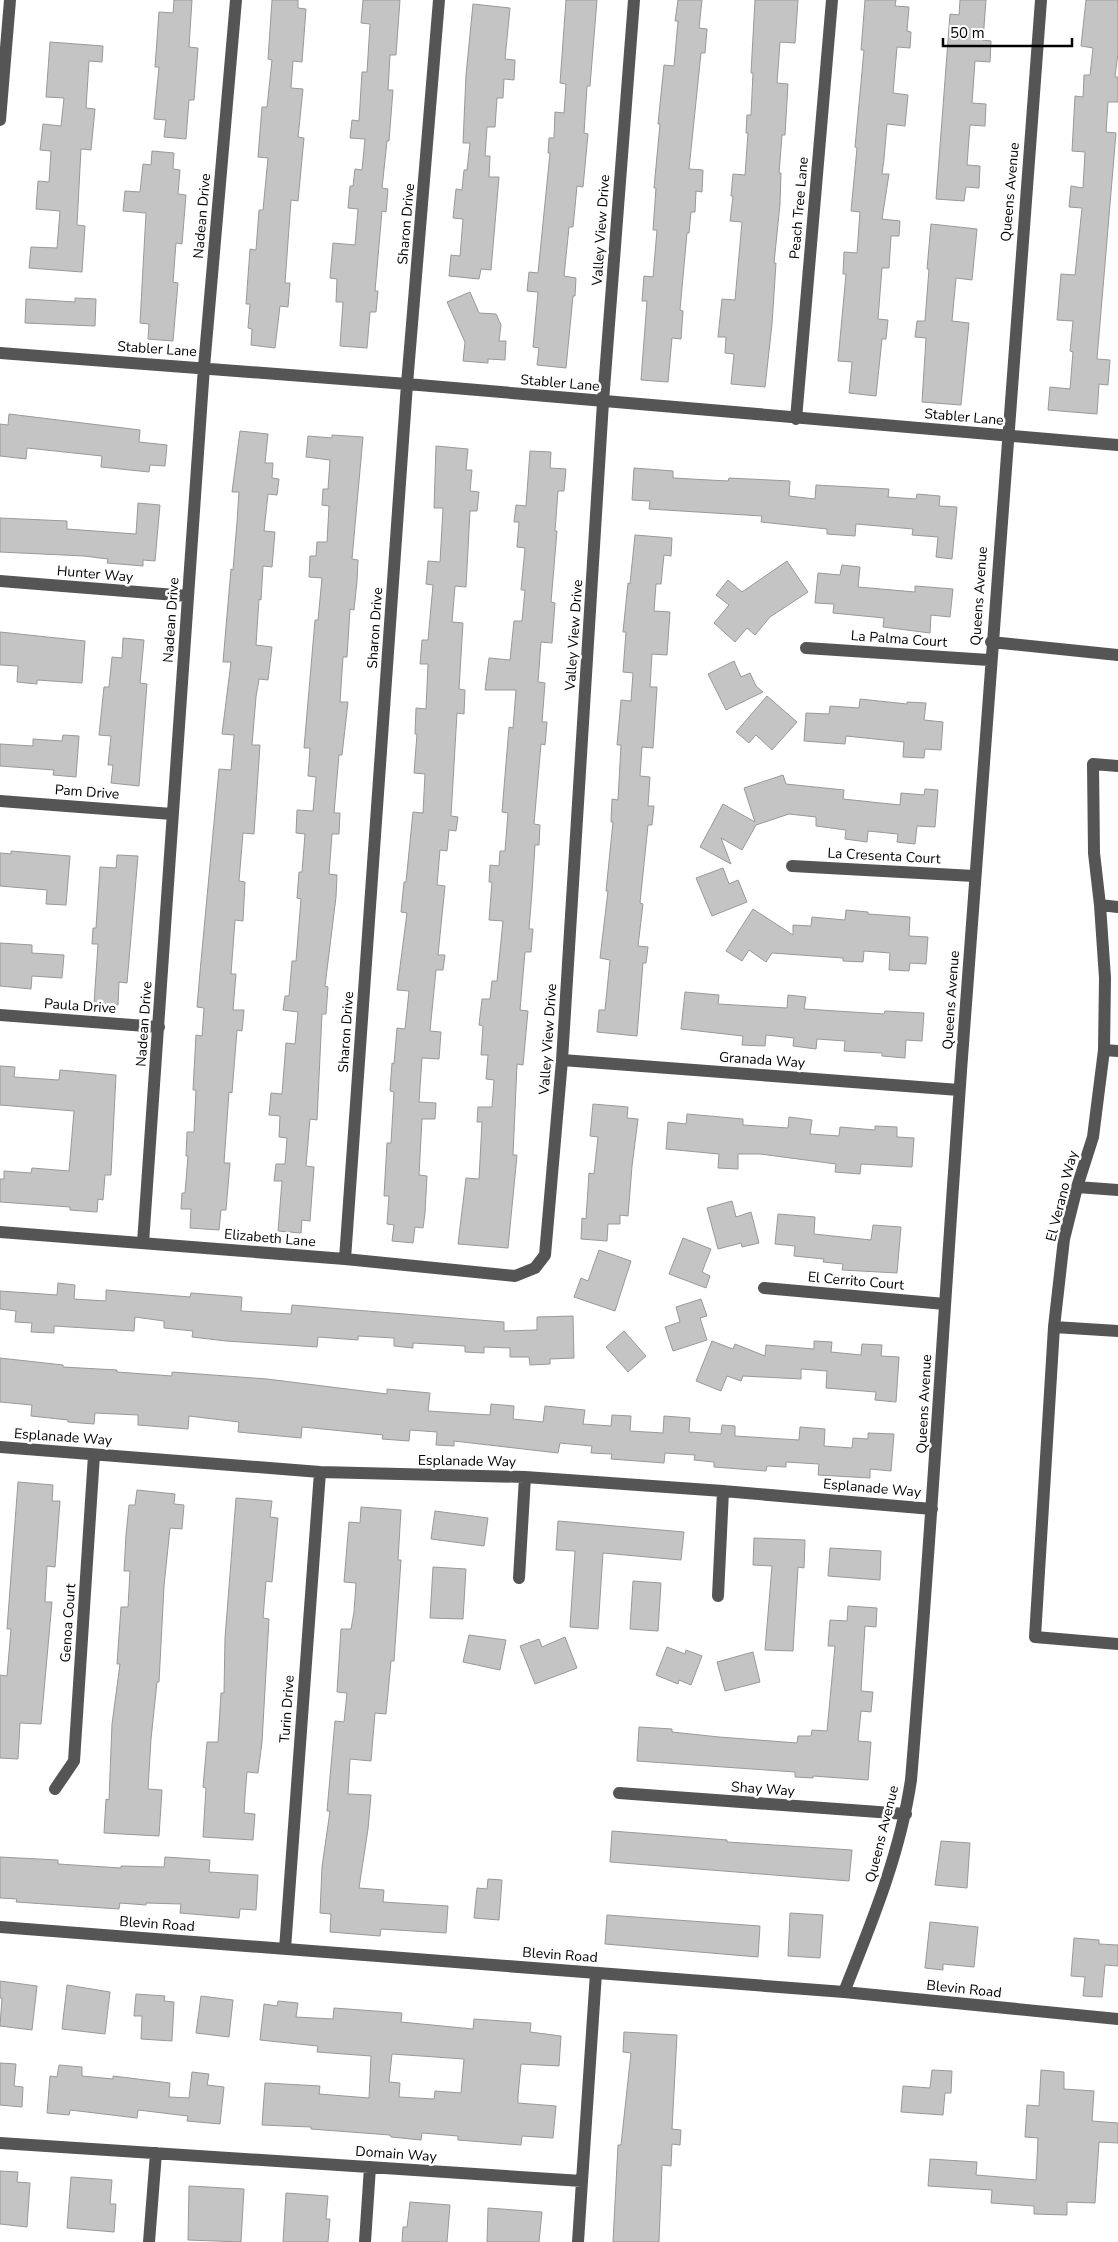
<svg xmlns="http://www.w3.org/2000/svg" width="1118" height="2242" font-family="'Nunito Sans',sans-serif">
	<rect width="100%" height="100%" fill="#fff"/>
	<path fill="#c4c4c4" stroke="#999" fill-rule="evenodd" d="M174,0H192L189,47L198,48L194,100H189L186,139L164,137L166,120L154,119L159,67H155L159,12L173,13Z
		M272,0H298V8L306,9L302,62L293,61L291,88L303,89L298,137L304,138L298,201L291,200L285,283H290L288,307L280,306L275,348L251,345L252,329L248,328L250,304H246L250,249L256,250L259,210H263L268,158L258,157L262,107H267L272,60L268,59Z
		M363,0H400L396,55H390L388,90H393L389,141H387L382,188L388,189L386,212L382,211L375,291H378L376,312H370L367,348L340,346L343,302H336L337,279L330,278L333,243L355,245L358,209L348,208L350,186H353L355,169L362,170L365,139L350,138L352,120L359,121L362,72H367L370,24L361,23Z
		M566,0H597L590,86H587L584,133L588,134L583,187L577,186L573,227H569L564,276L576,278L575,296H573L566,368L537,365L539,348L533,347L538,292L527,291L529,272L538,273L550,153H548L549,138H554L555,112L564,113L566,84L560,83Z
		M678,0H702L699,28L707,29L705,53H701L689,169L703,170L702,192L696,191L695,212H691L689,233H687L680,310L683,311L681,339L672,338L668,382L641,380L647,301H642L644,276L653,277L657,230H653L656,188H654L660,124H658L664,65L674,66L678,21H675Z
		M755,0H798L795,43L780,42L777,83L788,84L785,135H782L779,173H781L780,204L774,263H776L772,324L765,387L731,384L734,354L725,353L726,337H718L722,299L735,300L742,222L730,221L733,196H731L733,174L745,175L748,133H746L747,115H751L753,73H751Z
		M865,0H896L895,6L909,7L907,31L911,32L910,48L897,47L893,93L908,95L905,126L887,124L884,159L882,174H889L882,219L900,221L899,236H891L889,268H882L878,319L888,320L886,339H882L876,396L849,393L852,362L838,361L846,274H843L844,252L857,253L860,212L851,211L857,148L855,147L864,50H861Z
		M960,0H986L983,40L991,41L990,62L975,61L972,103L986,104L985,126L970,125L967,165L980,166L979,188L966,187L964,201L936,199L950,14L959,15Z
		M1086,0H1118V53L1115,77H1118V102H1108L1106,132L1116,133L1097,359L1110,360L1108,385L1099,384L1097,414L1048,410L1050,387L1070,389L1073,352L1070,351L1073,321L1057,320L1061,274L1075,275L1082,208L1069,207L1071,186L1083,188L1085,152L1072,151L1075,96L1083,97L1084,75H1090L1093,48L1081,46Z
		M473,4L510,8L505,59L515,60L514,80L504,79L503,98H497L495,127H487L485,156H490L489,177H499L491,270L481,269L479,279L449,276L451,255L460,256L463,219L453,218L456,189L462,190L464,170H467L470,143H463L466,75Z
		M50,42L103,46L102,62L89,61L86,108L95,109L91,150L81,149L77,225L85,226L82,272L29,268L31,247L57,248L60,211L36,209L38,181L49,182L51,151L40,150L43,124L61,126L64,98L46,97Z
		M152,151L174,153L173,169L180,170L178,194L186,195L182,244L176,243L173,282L178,283L173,341L148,339L149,324L140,323L146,213L123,211L125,191L140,192L143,164L151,165Z
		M931,224L977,229L972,280L956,278L952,321L969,323L961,405L922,402L926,338L915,337L917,321H925L929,269H927Z
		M470,292L479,313L496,314L501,325L499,341H506L505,360L488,359V363L463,361L465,342L447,302Z
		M75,298L96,299L95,326L25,323L26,299L75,302Z
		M9,414L140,430L139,442L167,445L165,466L150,465L149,472L101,467L102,456L27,448L26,459L0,456V424L8,425Z
		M240,431L268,434L265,463H273L272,478L279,479L277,495L268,494L264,531L275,532L272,567L263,566L261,600L259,599L256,645L272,647L268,680L259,679L256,697L252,745H260L254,834L243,833L239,881L245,882L243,921L235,920L231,974H236L233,1010H244L242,1031L237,1030L232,1093L229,1092L224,1163H230L226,1210H221L219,1230L190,1228L191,1209H181L182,1193H185L188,1156H186L187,1132H194L196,1090H193L196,1035L202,1036L204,1008L197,1007L200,972L219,769L231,770L234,735L222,734L231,662H223L231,569L233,570L237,522L239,492H232Z
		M332,435L363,437L352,559L358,560L357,581L354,610L350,609L347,657H343L340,702H348L342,755H339L334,813H340L339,834H332L329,874L337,875L336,897L325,986L328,987L326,1014H322L317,1120L310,1119L306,1166L314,1167L310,1221L302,1220L301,1233L278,1231L282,1181H274L276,1164H285L287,1138L279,1137L280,1116L269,1115L271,1093L282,1094L286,1043L295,1044L298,1012L283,1010L285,996H289L292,961H296L301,899L297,898L299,872H302L305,834L296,833L297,810L313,811L316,777L308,776L310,748H304L315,620H318L322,578L309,577L310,556H316L317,542H327L329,506L322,505L323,489H328L330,460L306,457L308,436L332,438Z
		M436,446L468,449L466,470H472L470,491L479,492L477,511H470L466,587L455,586L452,622L463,623L459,689L465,690L464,714L457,713L451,816L458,817L456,831L449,830L447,851L440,850L437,885L445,886L438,955H445L443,970H436L430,1031L441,1032L439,1059L422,1058L419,1102L436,1103L435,1119H422L419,1175L427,1176L425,1213L423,1228L415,1227L413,1243L392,1241L394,1225L387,1224L389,1196H384L387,1143H391L394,1092L390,1091L392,1063L394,1064L397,1028L405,1029L409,991L397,990L407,913L401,912L404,882H406L413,812L423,813L425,774L414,773L417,734H415L416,708L426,709L428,664H420L422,640H428L433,585L426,584L428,561L440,562L443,508H434Z
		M530,451L551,452L550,468L566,469L564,491H558L555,531H557L551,602L555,603L552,643L541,642L538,682L545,683L542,722H547L545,745L541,744L534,824L540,825L539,845H535L532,892L529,929H533L531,952H525L520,1010L528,1011L523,1065L517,1064L513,1155H517L508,1248L458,1244L466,1178L479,1179L482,1122H477L478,1107H492L494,1080L486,1079L488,1055H481L483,1026L479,1025L482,999H490L492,981H497L503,921L489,920L492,882H489L490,865L499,866L500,851H505L508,813L502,812L509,727L513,728L516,690H485L489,658L510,660L514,621H522L525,590H521L525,548L517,547L519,522H514L516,505L526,506Z
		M634,468L673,471V478L728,481L729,478L790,481L789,496L815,499L816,485L889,489L888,497L916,499L917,494L940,496L939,506L957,507L952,559L936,557L938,537L912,535L913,529L856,524L855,536L827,534V529L761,522L762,516L649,509L650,501L632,500Z
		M138,503L160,505L155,561L143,560V566L107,563L108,559L84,556L0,552V518L67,521V529L136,534Z
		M635,535L672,538L671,556L664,555L661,584H656L654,611L670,612L667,655L652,654L650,687H657L653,748L642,747L640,776L650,777L648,806H654L652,825H648L640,903L643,904L638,946L648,947L646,963H643L637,1036L597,1032L599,1010H605L610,960L600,958L608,891H606L613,822H611L612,799L618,800L621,745H617L621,700L631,701L633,673L623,672L626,632H623L628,583L630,584Z
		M787,561L808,592L770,617L755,635L747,628L735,642L714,623L729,605L716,595L728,580L742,592Z
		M842,565L860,567L858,587L915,592V586L953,589L950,617L931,615L930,633L883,627L884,618L833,613L834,604L815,603L818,573L840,575Z
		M0,632L85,641L82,683L37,680V684L17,682L18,666L0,665Z
		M123,638L144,640L140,683L147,684L139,786L111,783L113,765H108L111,736L99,735L104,687H109L112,657L122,658Z
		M734,661L741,677L750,673L756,686L763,692L726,710L708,674Z
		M767,696L797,722L772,750L756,735L749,743L736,732Z
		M860,699L907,704V702L926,703L924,720L943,722L941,750L925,749L924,758L903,757L904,742L846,736L845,744L804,741L806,713L829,714L830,706L859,708Z
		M63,735L79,736L76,777L53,775L54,770L0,766V744L33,746V739L62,741Z
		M783,775L786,784L844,790L843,799L900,805L901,793L924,795L925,789L938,790L935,827L917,826L915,844L897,842L898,834L868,831L867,842L845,839L846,830L816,826V817L789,814L756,825L742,850L721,838L731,864L700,847L723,804L755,822L744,788Z
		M11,851L70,856L66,905L46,904L47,890L0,886V853L11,854Z
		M117,855L138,856L127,983L119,982L118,1005L94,1004L98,944H92L93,928H96L100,867L116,868Z
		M723,868L729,884L738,880L747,902L712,916L696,878Z
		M753,909L793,935V925L811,926L812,917L845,920L846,910L868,912V914L910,917L909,936L928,937L926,964L910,963L909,971L889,970L890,953L864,951L863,962L843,961V958L772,953L766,962L749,950L742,961L726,951Z
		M0,943L32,945V953L64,955L62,978L32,976L31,989L0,986Z
		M685,992L719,995L718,1004L787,1008L788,995L806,997L804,1009L884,1014L885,1011L924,1013L922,1041L906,1040L905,1058L882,1056V1053L844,1051L845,1041L817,1039L816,1049L793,1046L794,1038L766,1035L765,1046L742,1045L743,1036L681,1029Z
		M0,1066L15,1067L14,1077L59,1080L60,1070L116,1075L111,1175H105L103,1200L98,1199L97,1212L70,1210V1207L0,1202V1179H4V1171L31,1173L32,1168L69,1171L74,1111L0,1105Z
		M593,1104L628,1107L627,1118L638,1119L632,1166L628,1216L620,1215V1224H608L607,1241L581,1239L582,1218L586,1219L589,1173L594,1174L598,1137L590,1136Z
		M687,1114L743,1119V1125L788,1128L789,1117L812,1120L810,1134L839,1136L840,1127L875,1130V1126L897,1127V1137L914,1138L912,1167L861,1164L860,1174L835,1172L836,1164L760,1154H738V1169L718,1168L719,1154L666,1149L668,1122L686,1124Z
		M732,1201L736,1217L751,1212L759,1243L742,1247L741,1243L718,1249L707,1208Z
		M778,1214L815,1217L814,1234L871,1240L873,1225L901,1227L897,1273L842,1270L843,1264L823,1262L824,1259L794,1256L795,1246L775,1244Z
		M683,1238L711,1249L702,1272L710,1276L706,1288L669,1274Z
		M599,1250L631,1261L615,1311L574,1297L581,1278L588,1281Z
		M58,1283L75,1285L74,1299L106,1301V1290L190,1297L191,1293L242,1297L241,1311L291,1314L292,1305L504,1322V1331L537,1330V1317L573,1316L574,1358L550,1359V1364L530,1365L529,1357H510V1348L484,1347V1353L465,1352V1346L413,1343V1348L394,1346V1338L358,1336V1340L318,1337L317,1347L226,1341L192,1337L193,1331L164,1328V1321L135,1317L134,1331L54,1326V1333L31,1332L32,1323L15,1322L16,1311L0,1309V1291L57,1295Z
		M701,1299L707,1316L700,1318L707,1340L673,1351L665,1327L680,1322L676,1307Z
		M624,1331L646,1356L628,1372L606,1347Z
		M712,1341L733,1349L735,1344L765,1356L766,1345L814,1349V1341L832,1342L831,1352L861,1355L862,1344L882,1345L881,1356L899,1357L896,1402L875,1400L876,1392L826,1388L827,1371L801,1369V1379L743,1376L741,1381L727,1376L721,1391L696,1381Z
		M0,1358L63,1365V1367L117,1370V1372L172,1376V1372L267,1379L387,1394V1389L430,1393L428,1411L490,1415L491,1404L514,1406L513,1419L543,1422L545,1406L585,1410L583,1424L611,1426L612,1415L631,1416L630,1431L663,1433L664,1416L690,1418L689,1432L721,1434L722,1425L735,1426V1436L799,1440L800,1427L825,1429L824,1446L852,1448L853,1438L868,1439V1433L894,1434L891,1471L870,1469V1478L818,1475L819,1464L786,1462V1467L767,1466L766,1471L714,1467V1462L694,1460L695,1455L665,1453L664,1463L611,1459L612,1454L591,1453L592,1446L560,1443L558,1453L454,1441V1446L436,1445L437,1432L410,1430L409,1441L382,1439L383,1435L302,1427L301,1438L238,1432L239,1422L189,1416L188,1429L138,1425V1415L95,1413L94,1424L68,1422V1420L31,1416L32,1405L0,1402Z
		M18,1482L53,1485L52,1501H60L55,1567L47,1566L45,1602H52L41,1724L20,1723L18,1759L0,1758V1675L7,1676L11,1629H7Z
		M137,1490L175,1494L174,1504L184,1505L182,1529L170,1528L164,1586L159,1682H157L151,1739L148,1789L162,1790L159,1836L104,1833L106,1799L109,1800L112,1724L120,1664H117L121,1607H128L130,1571H124L126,1535L129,1505H135Z
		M236,1498L272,1501L270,1517L278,1518L272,1582L266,1581L263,1618L269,1619L262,1742L258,1773L247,1772L245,1796L244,1813L255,1814L253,1840L203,1837L206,1788L203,1787L207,1742H218L221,1693H224L225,1638Z
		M361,1507L401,1510L398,1560H401L394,1661H391L386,1714L375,1713L371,1761L350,1759L348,1794L371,1795L368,1829L359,1888L384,1890L383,1902L448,1906L446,1933L381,1929L380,1936L330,1932L331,1914L320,1913L322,1867L330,1811H327L335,1721L344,1722L347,1693L337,1692L341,1629H351L354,1612L356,1583L344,1582L349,1522L360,1523Z
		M435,1511L488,1518L484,1546L431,1539Z
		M558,1521L684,1532L681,1560L603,1553L598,1629L570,1627L575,1551L556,1550Z
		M754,1538L805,1540L804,1568L798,1567L793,1651L765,1650L772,1566L753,1565Z
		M830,1548L881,1551L880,1580L828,1576Z
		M433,1567L466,1569L463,1619L430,1618Z
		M633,1581L661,1583L658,1631L630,1629Z
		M848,1606L877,1608L876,1627L865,1626L861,1691L873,1692L871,1712L861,1711L858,1741L871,1742L868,1780L813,1776V1778L795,1777V1772L637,1761L639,1727L672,1729V1732L719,1737L797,1743L798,1736H811L812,1730L827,1731L835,1646H828L830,1620L847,1621Z
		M469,1635L506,1640L500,1670L463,1662Z
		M565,1637L577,1668L535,1684L520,1646L539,1639L542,1647Z
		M667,1647L685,1654L686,1650L702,1656L691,1685L679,1680L678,1684L656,1675Z
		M753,1652L760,1682L725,1691L717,1662Z
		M612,1831L727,1840V1842L852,1850L849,1881L610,1862Z
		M941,1841L970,1843L967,1888L935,1885Z
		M0,1857L58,1860V1864L121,1868V1866L164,1867L165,1857L210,1860L209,1872L258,1875L256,1910L240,1909L239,1918L180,1913L181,1904L146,1903V1905L120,1903L119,1909L16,1902L17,1899L0,1898Z
		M488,1879L502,1880L499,1920L474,1918L477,1888L487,1889Z
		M790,1913L823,1915L820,1958L788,1956Z
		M607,1915L760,1926L758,1957L605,1944Z
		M930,1922L978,1927L974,1967L943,1964V1970L925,1968Z
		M1074,1938L1099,1940V1944L1118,1945V1966L1105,1965L1102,1997L1083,1996L1085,1977L1071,1976Z
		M0,1981L37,1986L32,2030L0,2026L2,1998H0Z
		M67,1985L110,1992L105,2034L62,2029Z
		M136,1994L165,1996L164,2001L174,2002L172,2041L141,2039L142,2016H134Z
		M201,1996L233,2000L229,2037L196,2033Z
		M278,2001L298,2003L296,2017L333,2019L334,2008L402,2013L401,2022L473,2029L474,2019L531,2023L530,2032L561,2036L559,2066L521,2064L518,2096V2103L556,2106L553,2138L522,2136L521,2145L458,2140V2136L422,2133L421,2140L391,2137L390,2135L311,2129V2127L262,2125L265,2083L320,2086L319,2094L369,2098L371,2056L317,2052L318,2046L260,2040L264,2004L277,2006ZM392,2054L464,2059L461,2093L435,2091L434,2099L399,2097L400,2083L389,2082Z
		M624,2032L677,2035L672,2129L681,2130L680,2145L672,2144L671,2166L662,2165L659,2242H613L618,2145H621L631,2053L623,2052Z
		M0,2063L16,2064L14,2086L23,2087L22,2107L0,2105Z
		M59,2065L82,2067V2076L113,2079V2076L170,2083L169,2097L189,2098L192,2072L209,2074L207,2085L224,2087L220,2124L187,2121L188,2116L138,2110L137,2118L70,2110L69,2115L47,2113L50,2076L57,2077Z
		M932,2070L952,2071L951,2093H945L943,2115L901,2112L903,2086L930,2088Z
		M1041,2070L1064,2072V2089L1094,2091L1092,2121L1118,2123V2143L1099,2142L1095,2203L1067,2202V2215L1034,2214V2206L991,2203L992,2190L928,2186L930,2159L977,2162L976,2175L1036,2180L1038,2138L1025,2137L1027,2105L1039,2106Z
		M0,2171L18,2172L17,2182L30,2183L27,2227L0,2224Z
		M71,2177L112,2180L110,2204H116L114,2232L67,2228Z
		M189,2186L244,2189L241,2242L188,2240Z
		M286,2193L328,2196L326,2219H330L328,2242H283Z
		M410,2202L450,2205L447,2242H402L403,2227H407Z
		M488,2208L542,2212L539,2242H487Z"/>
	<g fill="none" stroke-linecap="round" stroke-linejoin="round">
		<path stroke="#555" stroke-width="12" d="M0,120L10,0
			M0,353L407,384L1118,445
			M796,419L832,0
			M0,581L188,596
			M991,642L1118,655
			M806,648L989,660
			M1118,766L1093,764L1094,853L1100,905L1105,978L1104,1050L1093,1137L1077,1187L1064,1239L1054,1327L1035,1637L1118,1644
			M0,801L172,814
			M792,866L974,876
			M1100,905L1118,907
			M0,1015L159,1027
			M1104,1050L1118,1051
			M562,1060L959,1090
			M1077,1187L1118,1190
			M0,1232L345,1259L515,1276L535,1268L545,1255L562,1060L603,402L634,0
			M143,1243L204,367L236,0
			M345,1259L407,384L439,0
			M764,1288L945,1304
			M1054,1327L1118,1331
			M0,1447L320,1472L525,1477L723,1491L932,1509
			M519,1578L525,1477
			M718,1596L723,1491
			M55,1789L74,1761L94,1455
			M619,1793L906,1814
			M0,1927L844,1992L1118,2019
			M285,1949L320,1472
			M844,1992C872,1922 900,1854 911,1780C928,1578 940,1375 954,1172C981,781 1009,390 1041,0
			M0,2143L582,2181L596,1973
			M149,2242L156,2153
			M365,2242L370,2167
			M578,2242L582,2181"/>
	</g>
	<g text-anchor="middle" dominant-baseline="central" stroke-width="5" stroke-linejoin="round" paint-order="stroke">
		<g font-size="14" fill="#000" stroke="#fff">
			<text transform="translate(1010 192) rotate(-85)">Queens Avenue</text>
			<text transform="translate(799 208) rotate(-85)">Peach Tree Lane</text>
			<text transform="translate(202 216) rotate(-85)">Nadean Drive</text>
			<text transform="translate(406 224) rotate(-85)">Sharon Drive</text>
			<text transform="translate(601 230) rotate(-86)">Valley View Drive</text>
			<text transform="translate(157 349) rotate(4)">Stabler Lane</text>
			<text transform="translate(560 383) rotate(5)">Stabler Lane</text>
			<text transform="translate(964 417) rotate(5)">Stabler Lane</text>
			<text transform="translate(95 574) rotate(5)">Hunter Way</text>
			<text transform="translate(979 596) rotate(-86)">Queens Avenue</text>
			<text transform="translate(171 620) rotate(-86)">Nadean Drive</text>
			<text transform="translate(375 628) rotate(-86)">Sharon Drive</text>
			<text transform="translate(574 635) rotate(-86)">Valley View Drive</text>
			<text transform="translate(899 639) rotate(4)">La Palma Court</text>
			<text transform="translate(87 792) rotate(4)">Pam Drive</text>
			<text transform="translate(884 856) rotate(3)">La Cresenta Court</text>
			<text transform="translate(951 1000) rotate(-86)">Queens Avenue</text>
			<text transform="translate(80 1006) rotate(4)">Paula Drive</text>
			<text transform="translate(144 1024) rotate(-86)">Nadean Drive</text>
			<text transform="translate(346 1032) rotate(-86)">Sharon Drive</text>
			<text transform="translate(548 1039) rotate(-86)">Valley View Drive</text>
			<text transform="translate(762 1060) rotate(4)">Granada Way</text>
			<text transform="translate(1062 1196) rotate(-76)">El Verano Way</text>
			<text transform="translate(270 1238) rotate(5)">Elizabeth Lane</text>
			<text transform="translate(856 1281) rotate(5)">El Cerrito Court</text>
			<text transform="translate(924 1404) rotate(-87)">Queens Avenue</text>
			<text transform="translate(63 1437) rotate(4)">Esplanade Way</text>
			<text transform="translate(467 1461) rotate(1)">Esplanade Way</text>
			<text transform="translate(872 1488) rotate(5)">Esplanade Way</text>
			<text transform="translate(68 1623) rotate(-86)">Genoa Court</text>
			<text transform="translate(287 1709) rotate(-86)">Turin Drive</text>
			<text transform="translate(763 1789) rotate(4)">Shay Way</text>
			<text transform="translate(882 1834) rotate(-76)">Queens Avenue</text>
			<text transform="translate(157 1924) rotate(4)">Blevin Road</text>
			<text transform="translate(560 1955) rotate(4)">Blevin Road</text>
			<text transform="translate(964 1989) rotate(6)">Blevin Road</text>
			<text transform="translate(396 2154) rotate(4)">Domain Way</text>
		</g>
	</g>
	<path d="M943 38v8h129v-8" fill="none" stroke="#000000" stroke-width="2.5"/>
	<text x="950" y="38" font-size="15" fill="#000000" stroke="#ffffff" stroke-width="4" paint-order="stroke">50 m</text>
</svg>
